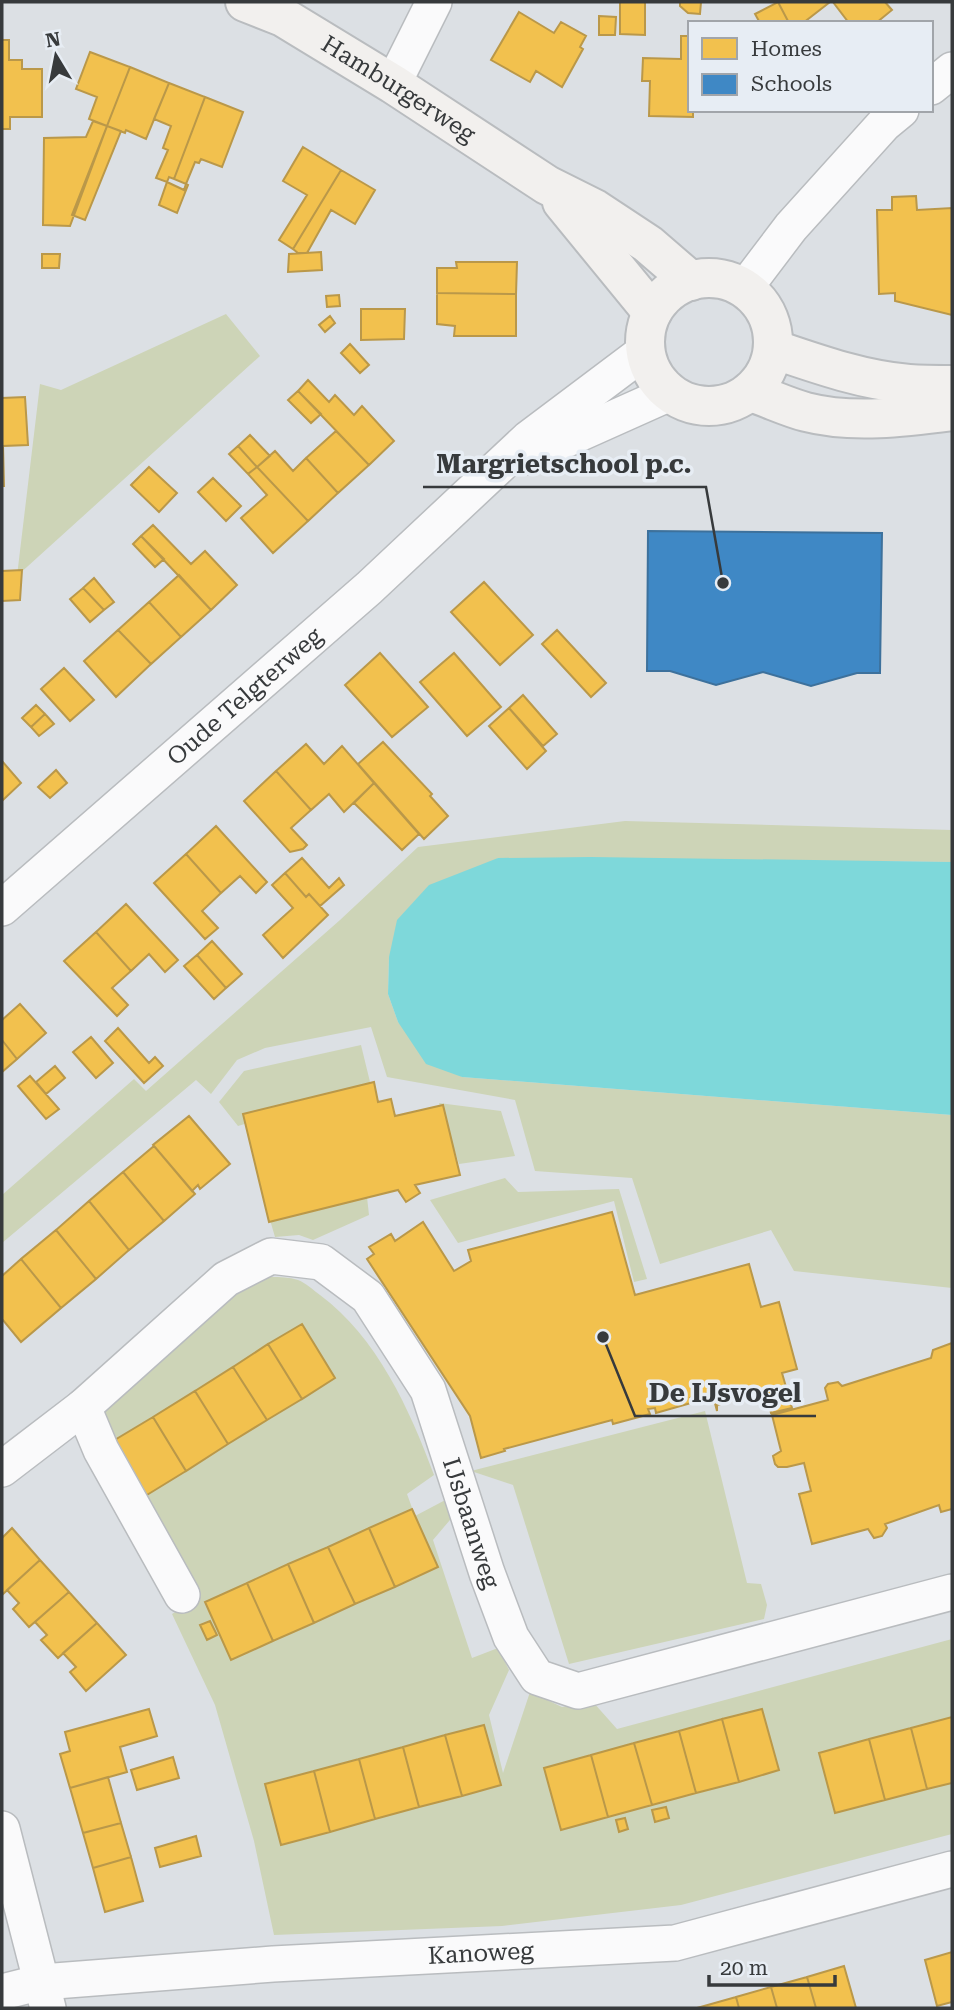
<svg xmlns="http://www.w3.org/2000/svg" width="954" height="2010" font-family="'Roboto Serif',serif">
	<rect width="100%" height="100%" fill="#dce0e4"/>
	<path fill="#cdd4b7" d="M226,314L260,356L17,576L40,384L61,390Z
		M625,821L952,830V862L498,858L389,957L388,994L398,1022L462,1077L952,1115V1288L794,1271L771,1230L660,1264L632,1178L535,1171L515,1100L387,1077L371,1027L265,1048L237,1060L211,1094L196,1080L2,1243V1195L134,1079L146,1091L340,920L418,847Z
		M361,1045L371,1086L238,1126L219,1102L244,1071Z
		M439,1103L501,1111L515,1156L459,1164Z
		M505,1178L518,1192L619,1189L647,1279L634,1282L614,1201L458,1243L430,1200Z
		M367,1197L369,1215L313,1240L299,1235L275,1237L268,1213Z
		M271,1277C280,1277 289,1277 298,1280C306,1283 313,1290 320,1295C377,1337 410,1410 434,1475L407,1494L415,1516L451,1497L455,1514L433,1540L472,1658L498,1648L509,1670L489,1715L503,1773L530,1692L562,1707L593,1702L617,1729L952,1639V1834L681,1905L502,1926L274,1935L254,1841L215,1705L172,1614L198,1598L100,1406L238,1287L256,1279Z
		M705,1411L747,1583L761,1584L767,1605L764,1619L569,1664L513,1485L471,1471Z"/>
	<path fill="#7ed8da" d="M591,857L952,862V1115L462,1077L426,1064L398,1022L388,994L389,957L397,920L429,885L498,858Z"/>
	<path fill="#f2c14e" stroke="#ba9849" stroke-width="2" d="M620,2H645V35L620,34Z
		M680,2H701L700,14L688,13L680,6Z
		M778,2H830L803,23H789Z
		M778,2L789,23H760L755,14Z
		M833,2H885L892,10L876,23H849Z
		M519,12L554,33L561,22L586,36L580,47L583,49L562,87L536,71L530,82L491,60Z
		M599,16L616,17L615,35H599Z
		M681,36H690V110H693V117L649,116L650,81H642L643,58L681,59Z
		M2,40H9V60H22V69H42V117H10V129H2Z
		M90,52L130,67L107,126L89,119L97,97L76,89Z
		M130,67L169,83L146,139L126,130L125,133L107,126Z
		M169,83L205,97L174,179L169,177L167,182L156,178L168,150L163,148L171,126L154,119Z
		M205,97L243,112L222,167L201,159L199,163L195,162L186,184L174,179Z
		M93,121L107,126L70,226L43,225L44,138L86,137Z
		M107,126L121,131L85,220L72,215Z
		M303,147L341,170L293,249L279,240L307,195L283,181Z
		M341,170L375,190L355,224L331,210L307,253H298L293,249Z
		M167,182L184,190L186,184L188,185L177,213L159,205Z
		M916,196L917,210L952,208V315L895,301V293L879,294L877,210H892V197Z
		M321,252L322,270L288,272L289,254Z
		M42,254H60L59,268H42Z
		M456,262H517L516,294L437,293V268H457Z
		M437,293L516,294V336H454L455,326L437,324Z
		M339,295L340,306L327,307L326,296Z
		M361,309H405L404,339L361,340Z
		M330,316L335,323L325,332L319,325Z
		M350,344L369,365L360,373L341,353Z
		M308,380L329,402L335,395L354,415L362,406L394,441L369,465L298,391Z
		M298,391L321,414L311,423L288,400Z
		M25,397L28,445L3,446L4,486H2V398Z
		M336,431L369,465L338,493L306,458Z
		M250,435L270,456L257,467L238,446Z
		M238,446L257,467L248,474L229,454Z
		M275,451L293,471L306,458L338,493L308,521L257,467Z
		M149,467L177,493L159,512L131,485Z
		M257,467L308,521L273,553L241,518L267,495L248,474Z
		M213,478L241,506L226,521L198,492Z
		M153,525L191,564L205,551L237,585L211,610L141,536Z
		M141,536L164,559L155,567L133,544Z
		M22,570L20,600L2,601V571Z
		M179,575L211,610L181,637L149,602Z
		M94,578L114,602L104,610L83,588Z
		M484,582L533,635L500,665L451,612Z
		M83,588L104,610L90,622L70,599Z
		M149,602L181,637L151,664L118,630Z
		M118,630L151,664L116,697L84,661Z
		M557,630L606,683L591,697L542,644Z
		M380,653L428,707L392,737L345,685Z
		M454,653L501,707L467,736L420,682Z
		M64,668L94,700L70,721L41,689Z
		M523,695L557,734L543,746L509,708Z
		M36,705L45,714L31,727L22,718Z
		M509,708L546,751L527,769L489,726Z
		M45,714L54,724L39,736L31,727Z
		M383,742L432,794L430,796L448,816L424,839L358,764Z
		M306,744L324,764L342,746L374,783L344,812L329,794L311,810L276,771Z
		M2,761L21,783L2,801Z
		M56,770L67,783L50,798L38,787Z
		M276,771L311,810L291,828L307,845L303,849L290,852L244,801Z
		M374,783L419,834L402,850L354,803Z
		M216,826L267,882L256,893L240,876L221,893L186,854Z
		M186,854L221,893L202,911L218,928L205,939L154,883Z
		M302,858L329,888L339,878L344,885L320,906L309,894L306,897L285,873Z
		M285,873L306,897L309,894L328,915L283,958L263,935L293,908L272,885Z
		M126,904L178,960L165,972L149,954L131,971L96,932Z
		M96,932L131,971L112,988L128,1005L117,1016L64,961Z
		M212,941L242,974L226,988L197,955Z
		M197,955L226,988L214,999L184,966Z
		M20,1004L46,1033L17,1059L2,1040V1020Z
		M118,1028L149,1063L155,1057L163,1066L144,1083L105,1041Z
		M91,1037L113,1063L96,1078L73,1052Z
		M2,1040L17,1059L2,1072Z
		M55,1066L65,1078L46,1094L36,1082Z
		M30,1076L59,1109L46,1119L18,1086Z
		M374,1082L378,1102L391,1099L395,1116L443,1105L460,1175L415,1185L420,1193L406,1202L398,1190L269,1222L243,1114Z
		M189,1116L230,1164L200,1189L198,1185L192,1191L153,1145Z
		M154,1146L195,1194L164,1221L123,1172Z
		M123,1172L164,1221L129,1250L89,1201Z
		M89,1201L129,1250L96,1279L56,1230Z
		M612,1212L635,1295L749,1264L761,1307L779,1302L797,1369L782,1373L792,1408L771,1413L766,1392L717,1405V1411L712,1392L690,1398L691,1403L656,1413L655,1408L648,1409L650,1414L613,1424L612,1420L504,1449L505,1451L481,1458L470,1416L367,1259L374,1254L369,1247L391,1234L395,1241L423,1222L454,1271L471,1261L468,1250Z
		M56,1230L96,1279L61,1308L21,1259Z
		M21,1259L61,1308L21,1342L2,1319V1276Z
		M302,1324L335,1378L302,1399L268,1344Z
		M952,1343V1509L941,1512L939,1505L885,1524L887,1528L882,1536L874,1538L868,1529L812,1544L799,1494L811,1491L804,1463L787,1467H778L775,1464L773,1456L781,1451L772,1415L828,1400L825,1388L828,1384L838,1382L842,1386L931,1358L933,1350Z
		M268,1344L302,1399L267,1420L233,1367Z
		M233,1367L267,1420L228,1444L195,1391Z
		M195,1391L228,1444L186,1471L153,1417Z
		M153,1417L186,1471L142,1498L108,1444Z
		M412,1509L438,1567L395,1587L369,1528Z
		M12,1528L40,1560L2,1595V1538Z
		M369,1528L395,1587L355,1604L328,1547Z
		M328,1547L355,1604L314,1623L288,1564Z
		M40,1560L69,1592L29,1627L13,1609L19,1603L7,1590Z
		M288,1564L314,1623L273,1641L247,1583Z
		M247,1583L273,1641L231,1660L205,1602Z
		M69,1592L97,1623L58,1658L41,1640L47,1635L35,1622Z
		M210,1621L217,1635L207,1640L200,1625Z
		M97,1623L126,1655L86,1691L70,1672L76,1667L63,1653Z
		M149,1709L157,1736L120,1747L127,1772L70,1788L60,1754L70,1751L65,1732Z
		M762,1709L779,1770L739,1782L722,1719Z
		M952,1717V1783L927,1789L911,1728Z
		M722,1719L739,1782L696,1793L679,1731Z
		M484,1725L501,1785L462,1796L445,1735Z
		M911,1728L927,1789L885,1800L869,1739Z
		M679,1731L696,1793L652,1805L634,1743Z
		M445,1735L462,1796L419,1807L403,1747Z
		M869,1739L885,1800L835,1813L819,1753Z
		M634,1743L652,1805L608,1817L591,1755Z
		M403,1747L419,1807L375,1819L359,1759Z
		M591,1755L608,1817L561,1830L544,1768Z
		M173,1757L179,1778L137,1790L131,1770Z
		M359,1759L375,1819L330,1832L314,1771Z
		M314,1771L330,1832L281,1845L265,1784Z
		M108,1777L121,1823L83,1833L70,1788Z
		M666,1807L669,1818L655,1822L652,1810Z
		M625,1818L628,1829L619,1832L616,1820Z
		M121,1823L131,1857L93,1868L83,1833Z
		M196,1836L201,1856L160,1867L155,1848Z
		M131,1857L143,1901L105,1912L93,1868Z
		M952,1952V2002L937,2006L925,1960Z
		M844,1966L856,2008H816L807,1977Z
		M807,1977L816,2008H777L771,1987Z
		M771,1987L777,2008H739L736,1997Z
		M736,1997L739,2008H697Z"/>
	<path fill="#3f88c5" stroke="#3d719c" stroke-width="2" d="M648,531L882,533L880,673H857L811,686L763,672L716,685L670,671H647Z"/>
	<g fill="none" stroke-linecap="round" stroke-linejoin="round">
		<g stroke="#b9bcbf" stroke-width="38">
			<g id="street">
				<path d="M393,84L434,2"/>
				<path d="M931,87L952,70"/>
				<path d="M744,289L791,227L884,124L901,110"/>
				<path d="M527,457L670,393"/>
				<path id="s1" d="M2,908L369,588L528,439L645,351"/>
				<path d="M83,1407L101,1450L182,1595"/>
				<path id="s2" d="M2,1469L83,1407L226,1279L271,1256L321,1262L368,1297L428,1390L487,1573L511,1637L537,1677L578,1691L952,1592"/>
				<path d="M2,1829L48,2008"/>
				<path id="s3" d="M2,1992L42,1982L273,1964L675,1943L952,1869"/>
			</g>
		</g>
		<g stroke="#b9bcbf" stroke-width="42">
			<g id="secondary">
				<path id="s4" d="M245,2L283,17L393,84L547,185L595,209L648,244L691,281"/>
				<path d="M562,202L652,312"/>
				<circle cx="709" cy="342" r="64"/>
				<path d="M773,349C817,364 862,380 909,384C923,385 938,385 952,385"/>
				<path d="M750,392C769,398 787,407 806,412C852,424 906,417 952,411"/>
			</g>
		</g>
		<use href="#street" stroke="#fafafb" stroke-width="35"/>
		<use href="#secondary" stroke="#f2f0ee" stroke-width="38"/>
	</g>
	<g text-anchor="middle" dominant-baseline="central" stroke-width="7" stroke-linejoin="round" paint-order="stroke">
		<g font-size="24" fill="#373a3c" stroke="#e7edf4">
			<text stroke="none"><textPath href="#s4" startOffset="177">Hamburgerweg</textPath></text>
			<text stroke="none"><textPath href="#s1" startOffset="322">Oude Telgterweg</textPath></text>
			<text stroke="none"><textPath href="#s2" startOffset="704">IJsbaanweg</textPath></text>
			<text stroke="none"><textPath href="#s3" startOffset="481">Kanoweg</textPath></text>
		</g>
	</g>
	<path fill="none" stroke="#373a3c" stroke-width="2.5" d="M723 583L706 487H423M603 1337L635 1416H816"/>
	<g fill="#373a3c" stroke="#e7edf4" stroke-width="2.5">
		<circle cx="723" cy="583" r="7"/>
		<circle cx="603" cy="1337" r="7"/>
	</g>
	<g font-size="26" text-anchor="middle" font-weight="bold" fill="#373a3c" stroke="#e7edf4" stroke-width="7" stroke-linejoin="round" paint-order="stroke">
		<text x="564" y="473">Margrietschool p.c.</text>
		<text x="725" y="1402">De IJsvogel</text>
	</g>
	<rect width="954" height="2010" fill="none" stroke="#373a3c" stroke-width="7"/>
	<rect x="688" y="21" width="245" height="91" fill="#e7edf4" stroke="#a1a5aa" stroke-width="2"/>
	<rect x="702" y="38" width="35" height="21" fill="#f2c14e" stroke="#a1a5aa" stroke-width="2"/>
	<text x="751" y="56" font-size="21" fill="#373a3c">Homes</text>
	<rect x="702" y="74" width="35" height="21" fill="#3f88c5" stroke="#a1a5aa" stroke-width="2"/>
	<text x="751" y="91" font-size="21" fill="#373a3c">Schools</text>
	<g transform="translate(56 56) rotate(350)" stroke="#e7edf4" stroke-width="5" paint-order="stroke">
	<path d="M0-5L12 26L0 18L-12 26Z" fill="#373a3c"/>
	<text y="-10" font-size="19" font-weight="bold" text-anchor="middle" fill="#373a3c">N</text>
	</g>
	<path d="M709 1975v10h126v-10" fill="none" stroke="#373a3c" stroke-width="3.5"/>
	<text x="720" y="1975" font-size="21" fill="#373a3c" stroke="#e7edf4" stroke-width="5" paint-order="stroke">20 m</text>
</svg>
